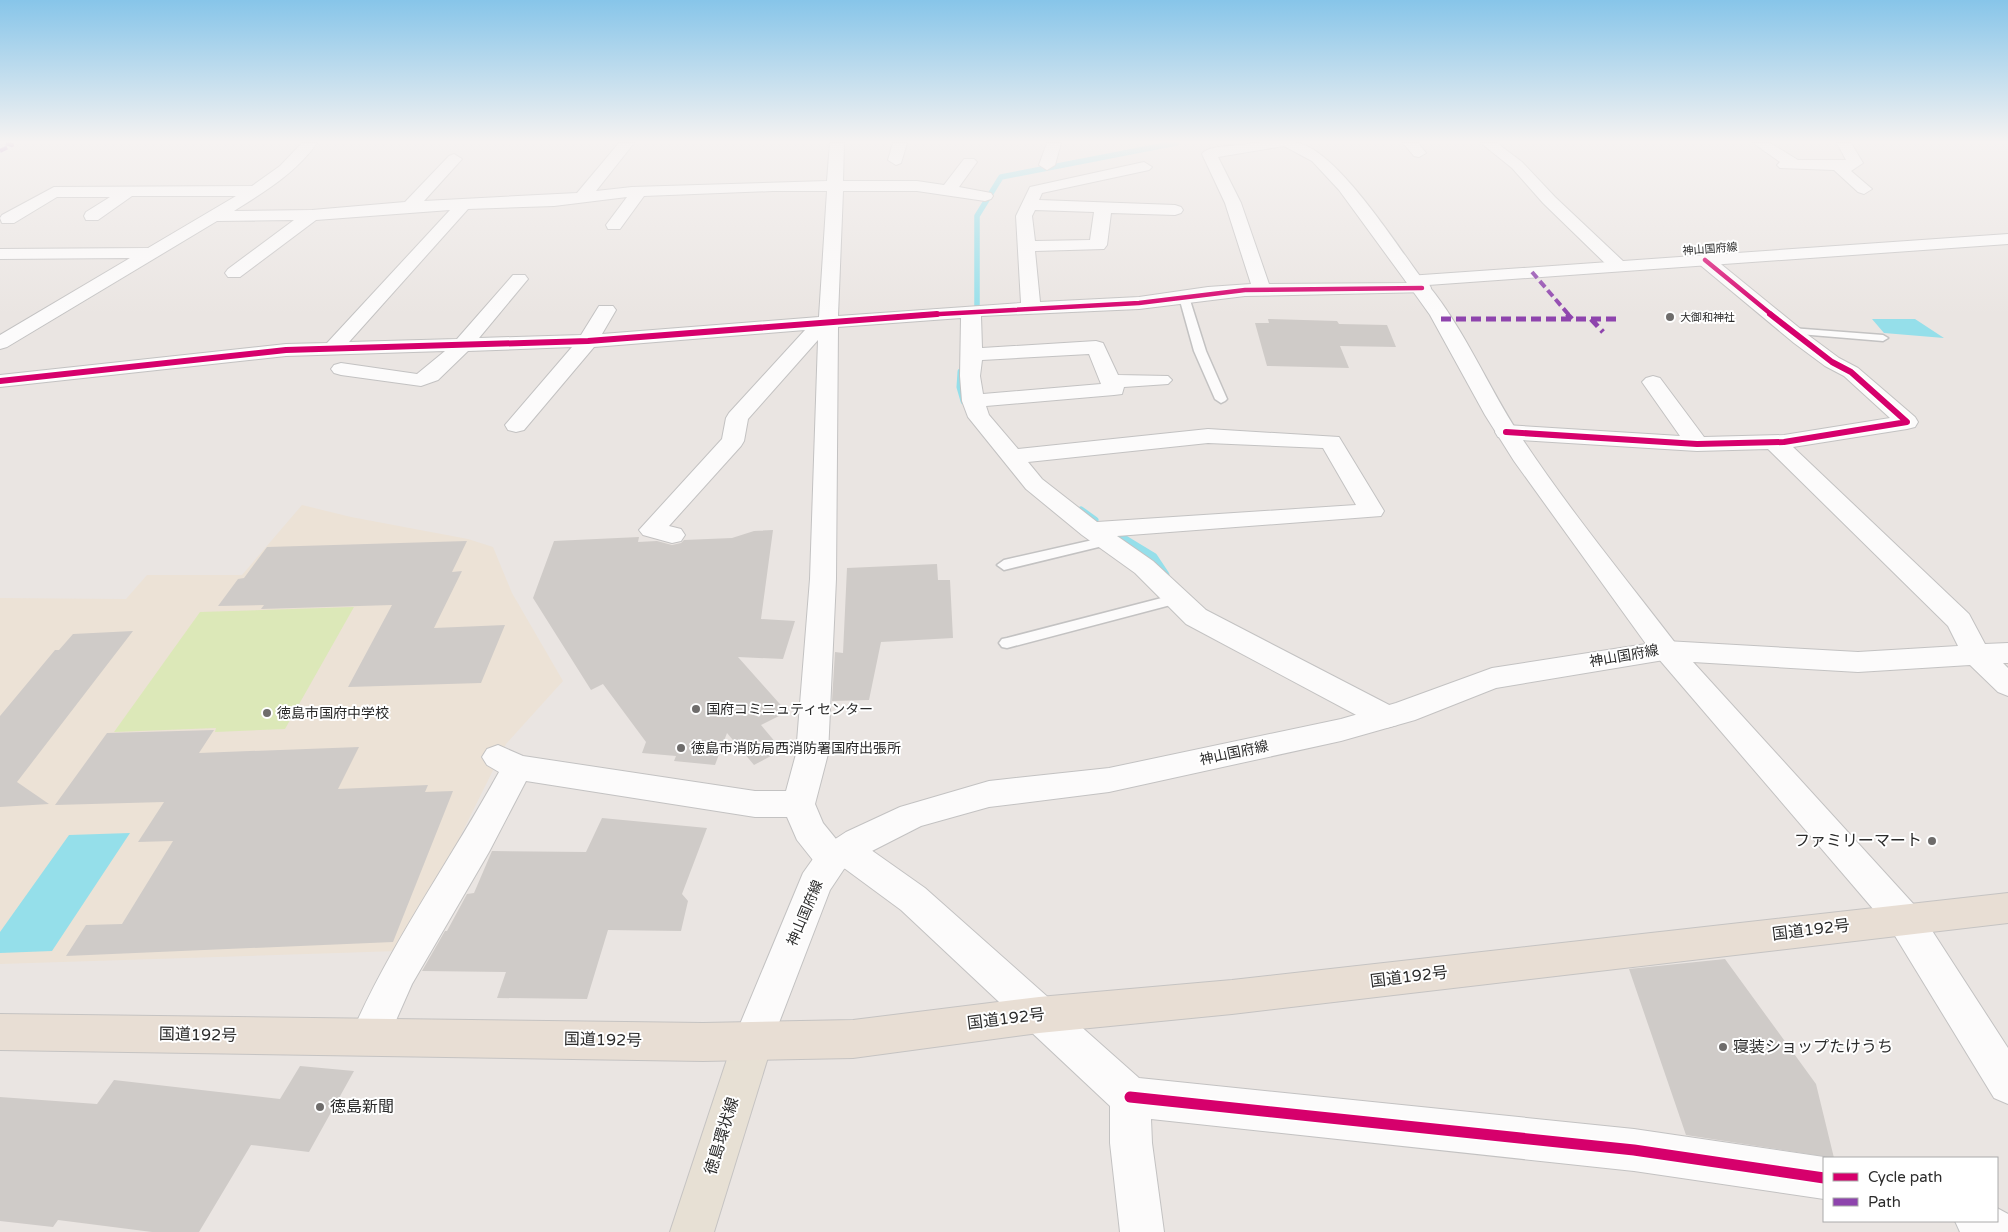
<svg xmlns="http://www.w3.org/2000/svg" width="2008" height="1232" font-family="'Varela Round','Noto Sans JP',sans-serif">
	<rect width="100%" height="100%" fill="#eae5e2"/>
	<path fill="#ece2d6" d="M302,505L351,517L468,539L493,547L512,593L563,681L506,744L456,845L398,951L0,964V598L126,599L147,575H242Z"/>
	<path fill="#dce8b8" d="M354,607L285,729L215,732L216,728L114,732L200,612Z"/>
	<path fill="#95dfea" d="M1872,319H1915L1944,338L1884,333Z
		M130,833L52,951L0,953V932L69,835Z"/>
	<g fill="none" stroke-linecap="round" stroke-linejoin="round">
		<path stroke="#95dfea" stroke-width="5.5" d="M977,307V216L1001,177L1176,143"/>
		<path stroke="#95dfea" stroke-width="7" d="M961,372L960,387L964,401
			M1081,510L1095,520
			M1121,537L1127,541"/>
		<path stroke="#95dfea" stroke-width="9" d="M1125,540L1153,557L1165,575"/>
	</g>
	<path fill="#cfcbc8" d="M1268,319L1337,321L1339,324L1387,325L1396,347L1340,346L1349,368L1267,366L1255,323H1269Z
		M773,530L761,619L795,621L783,659L738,657L787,712L761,725L782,750L754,765L727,733L715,765L674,761L676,756L642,753L646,742L603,684L591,690L533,598L554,541L639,537L638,542L657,541L672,545L681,543L684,540L732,538L754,531Z
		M467,541L452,572L462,571L434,628L505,625L481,683L348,687L392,605L261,609L264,605L218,606L238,579L244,578L267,547Z
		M937,564L938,580H950L953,638L881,642L869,700L832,701L835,652L843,653L847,568Z
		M133,631L17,782L49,804L0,807V716L55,650H59L73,634Z
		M214,730L199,753L359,747L338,789L428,785L425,792L453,791L393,942L66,956L86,925L122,924L173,841L138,842L164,802L55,805L107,733Z
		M602,818L707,828L682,894L688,901L681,931L608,930L587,999L497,998L506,972L422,971L445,931H447L467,894L474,893L492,851L586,852Z
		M1725,959L1816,1084L1834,1158L1686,1135L1629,969Z
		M300,1066L354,1071L309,1152L251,1145L199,1232H152L58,1220L53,1227L0,1221V1097L97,1104L114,1080L280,1099Z"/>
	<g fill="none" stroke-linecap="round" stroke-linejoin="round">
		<g stroke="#c3c2c2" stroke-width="3">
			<path id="service" d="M1184,294L1189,297L1206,351L1227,399L1225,401L1221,403L1215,399L1194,351L1179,297Z
				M1791,328L1883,335L1888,338L1883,341L1787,333V329Z
				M1106,537L1113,541L1111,544L1004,570L997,565L1004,560Z
				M1177,594L1184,599L1182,602L1007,648L1002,647L999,643L1002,639L1007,638Z"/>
		</g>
		<g stroke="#c3c2c2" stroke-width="2">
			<path id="minor" d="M302,143H317C296,173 264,192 234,211L312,210L405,202L449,156L454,154L462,159L424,201L577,193L619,143H634L596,191L632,187L827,181L830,143H844L843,181H917L944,185L964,159H974L977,162L959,187L991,193L993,196L991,199L985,201L917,191H843L838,316L1021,303L1016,216L1030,187L1144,162L1152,167L1149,170L1042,193L1039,200L1175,205L1181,207L1183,210L1181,213L1175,215L1111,213L1107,245L1104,249L1035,251L1040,302L1139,297L1208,287L1251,284L1225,203L1202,154C1207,146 1231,146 1241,145C1258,142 1282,140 1298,143C1336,150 1396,244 1420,276L1423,280L1421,282L1429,284L1431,288L1429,292L1245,296L1139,309L981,316L982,348L1096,341L1103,343L1118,375L1168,376L1172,380L1168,384L1124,387L1122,394L1114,395L986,406L989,415L1018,449L1208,429L1339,437L1384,511L1381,516L1117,536L1153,561L1206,610L1397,709L1401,717L1397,725L1386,728L1375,725L1186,624L1135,573L1082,535L1026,489L968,417L962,401L960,376L961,318L838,327L836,579L828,754L815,804L823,823L836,839L845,836L857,840L925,888L1139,1078L1634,1129L1824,1157L1828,1158H1824V1199L1634,1171L1151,1119L1152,1143L1164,1232H1120L1110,1143V1106L901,910L844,868L832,873L820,869L797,840L787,817H755L526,781L489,852L412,984L383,1050L369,1055L355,1050L350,1037C390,944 450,861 499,772L487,765L482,757L487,749L498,745L523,756L755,791H786L796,754L810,579L818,340L748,419L744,441L741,446L669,526L681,529L685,535L681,541L672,543L643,535L639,530L722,439L726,418L729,413L805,330L594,347L524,430L516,432L508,430L505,425L572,347L468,351L438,380L421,386L341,375L334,373L331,369L334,365L341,363L417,374L445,351L286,356L0,387V375L286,344L327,343L450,210L316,220L240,277H228L225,273L228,269L294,220L217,221L7,347L0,349V335L130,258L0,259V249L148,248L236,196H132L98,220H86L84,216L86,212L110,197H57L14,223H2L0,218L2,215L54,187L252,186L280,166ZM1284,146L1312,161L1339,190L1407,283L1269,284L1241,203L1218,157ZM773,191H827L819,317L602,334L616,310L613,306H599L581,335L479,338L528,279L525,275H513L457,339L349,342L468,209L554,206L627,197L606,225L608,229H620L644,196ZM1035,210L1094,212L1090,240L1035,241L1032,216ZM1089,354L1101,384L983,394L980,376L982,360ZM1208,443L1323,448L1356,505L1097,522L1042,479L1028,462Z
				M893,143H907L901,163L896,165L888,160Z
				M1047,143H1061L1055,165L1047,170L1039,165Z
				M1403,143H1418L1426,153L1419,157L1414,156Z
				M1481,143H1497L1522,162L1555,197L1624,262L1627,266L1624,270H1612L1543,203L1512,168Z
				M1753,143H1770L1798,160H1846L1837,143H1851L1863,163L1851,171L1872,189L1864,194L1858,192L1834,170L1780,168L1777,165L1780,162Z
				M1705,255L1711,256L1808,335L1839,358L1858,368L1915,417L1918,422L1915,427L1907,429L1793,447L1969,614L1985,644L2008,643V663H2003L2008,668V696L1998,692L1970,665L1858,672L1693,662L1918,909L2008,1048V1104L1994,1098L1892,931L1652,651L1656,644L1666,641L1858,652L1958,646L1948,626L1768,449L1697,451L1506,439L1498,437L1495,432L1498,427L1506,425L1680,436L1642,382L1646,378L1653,376L1660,378L1704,437L1784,435L1890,418L1844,376L1825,366L1794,343L1699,264L1696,260L1699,256Z
				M1997,1208L2008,1214V1232H1960L1955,1221H1997Z"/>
		</g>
		<g stroke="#c3c2c2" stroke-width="2">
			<path id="secondary" d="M2008,234V244L1428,285C1465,330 1487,385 1519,434C1567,507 1623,575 1676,644L1680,651L1676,658L1496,688L1415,720L1341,741L1109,792L989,807L921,826L870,852L844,869L830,890L767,1054L753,1060L739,1054L733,1041L803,873L820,849L846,832L900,807L989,781L1109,768L1341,719L1396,703L1492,668L1646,644L1514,461L1485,415L1430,315L1405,280L1408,276Z"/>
		</g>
		<g stroke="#c5c3c2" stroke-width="2">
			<path id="primary" d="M753,1022L767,1028L773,1041L714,1232H670L733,1041L739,1028Z"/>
		</g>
		<g stroke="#c5c3c2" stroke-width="2">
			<path id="trunk" d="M2008,893V923L1232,1014L1039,1033L853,1058L703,1061L0,1050V1014L703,1023L853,1020L1039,997L1232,980Z"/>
		</g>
		<use href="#service" fill="#fcfbfb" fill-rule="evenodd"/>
		<use href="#minor" fill="#fcfbfb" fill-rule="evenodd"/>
		<use href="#secondary" fill="#fcfbfb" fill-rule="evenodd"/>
		<use href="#primary" fill="#e7e0d4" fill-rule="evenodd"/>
		<use href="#trunk" fill="#e8ded4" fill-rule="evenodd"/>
		<path stroke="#8e44ad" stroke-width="4" stroke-dasharray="8 4" stroke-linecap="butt" d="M0,151L12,145L6,143
			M1532,272L1569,315"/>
		<path stroke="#8e44ad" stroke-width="5" stroke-dasharray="10 5" stroke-linecap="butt" d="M1567,314L1572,319
			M1441,319H1621
			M1591,319L1603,332"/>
		<g stroke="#fff" stroke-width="6">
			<path id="cycleway-far2" d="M1705,260L1772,315
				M921,315L1139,303L1245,290L1422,288"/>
		</g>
		<g stroke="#fff" stroke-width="9">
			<path id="cycleway-far1" d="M0,381L286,350L588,341L937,314
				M1506,432L1697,444L1784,442L1907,422L1851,372L1832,362L1770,314"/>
		</g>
		<g stroke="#fff" stroke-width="14">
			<path id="cycleway" d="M1130,1097L1634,1150L1824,1178"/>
		</g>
		<use href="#cycleway-far2" stroke="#d6006c" stroke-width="4.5"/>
		<use href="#cycleway-far1" stroke="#d6006c" stroke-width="6"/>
		<use href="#cycleway" stroke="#d6006c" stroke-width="11"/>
	</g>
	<linearGradient id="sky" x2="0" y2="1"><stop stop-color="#87c5e9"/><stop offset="0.45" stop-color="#f6f3f2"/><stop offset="1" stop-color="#f6f3f2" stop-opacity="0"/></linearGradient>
	<rect width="2008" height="315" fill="url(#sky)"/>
	<g fill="#6e6c6b" stroke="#fff" stroke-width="2">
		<circle cx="1670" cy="317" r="5"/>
		<circle cx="696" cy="709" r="5"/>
		<circle cx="267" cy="713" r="5"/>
		<circle cx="681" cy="748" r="5"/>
		<circle cx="1932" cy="841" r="5"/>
		<circle cx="1723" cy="1047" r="5"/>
		<circle cx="320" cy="1107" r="5"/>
	</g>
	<g text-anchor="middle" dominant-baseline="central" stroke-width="4" stroke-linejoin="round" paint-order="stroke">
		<g font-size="11" fill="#2b2b2b" stroke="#fff">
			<text transform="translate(1710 249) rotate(-4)">神山国府線</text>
		</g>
		<g font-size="11" fill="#2b2b2b" stroke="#fff" text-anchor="start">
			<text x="1680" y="317">大御和神社</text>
		</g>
		<g font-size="14" fill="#2b2b2b" stroke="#fff">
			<text transform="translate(1624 656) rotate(-10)">神山国府線</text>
			<text transform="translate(1234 753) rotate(-12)">神山国府線</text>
			<text transform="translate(805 913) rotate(-67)">神山国府線</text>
		</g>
		<g font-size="14" fill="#2b2b2b" stroke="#fff" text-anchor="start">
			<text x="706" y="709">国府コミニュティセンター</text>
			<text x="277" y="713">徳島市国府中学校</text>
			<text x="691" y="748">徳島市消防局西消防署国府出張所</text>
		</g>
		<g font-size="16" fill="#2b2b2b" stroke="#fff" text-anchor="start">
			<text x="1922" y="841" text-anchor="end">ファミリーマート</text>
			<text x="1733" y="1047">寝装ショップたけうち</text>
			<text x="330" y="1107">徳島新聞</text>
		</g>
		<g font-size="16" fill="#2b2b2b" stroke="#fff">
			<text transform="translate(1811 930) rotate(-7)">国道192号</text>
			<text transform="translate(1409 977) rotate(-7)">国道192号</text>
			<text transform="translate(1006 1019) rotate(-7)">国道192号</text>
			<text transform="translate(198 1035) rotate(1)">国道192号</text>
			<text transform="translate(603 1040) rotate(1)">国道192号</text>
			<text transform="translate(722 1136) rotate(-73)">徳島環状線</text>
		</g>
	</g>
	<rect x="1823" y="1157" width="175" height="65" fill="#ffffff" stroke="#aaaaaa"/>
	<rect x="1833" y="1173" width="25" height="8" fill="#d6006c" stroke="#aaaaaa"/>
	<text x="1868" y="1182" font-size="15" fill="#2b2b2b">Cycle path</text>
	<rect x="1833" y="1198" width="25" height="8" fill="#8e44ad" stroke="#aaaaaa"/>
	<text x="1868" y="1207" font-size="15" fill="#2b2b2b">Path</text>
</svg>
